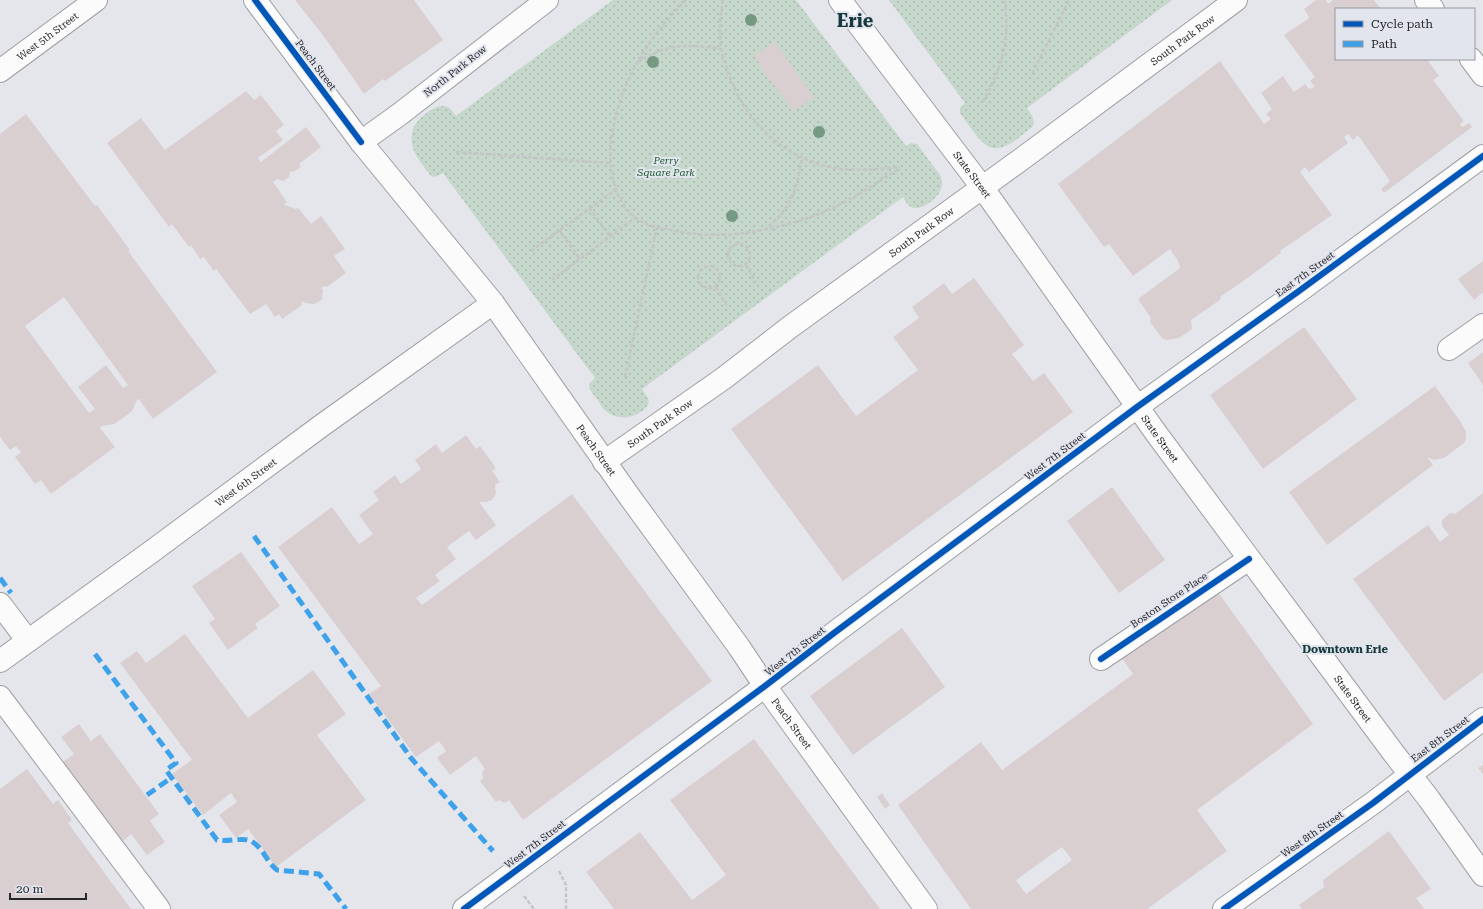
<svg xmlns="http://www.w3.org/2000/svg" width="1483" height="909" font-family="'Roboto Serif',serif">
	<defs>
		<pattern id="grass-dots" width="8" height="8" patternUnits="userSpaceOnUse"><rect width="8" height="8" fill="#c6d7cc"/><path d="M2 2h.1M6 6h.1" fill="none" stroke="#aab8af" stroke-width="1.8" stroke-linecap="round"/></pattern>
	</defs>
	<rect width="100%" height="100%" fill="#e5e6eb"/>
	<path fill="url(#grass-dots)" d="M613,0H796L906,146L911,143L917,144L940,175C942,180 943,185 940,191C937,199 920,212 911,207C907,205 905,200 903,197L642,389L649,400L648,405C639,418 618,422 606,411C602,408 600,404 598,400C594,395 589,391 589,384L595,378L443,173L435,177L431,176C424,167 414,155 412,144C411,139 412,133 413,129C417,119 437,102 447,107C451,108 453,113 456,116Z
		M889,0H1172L1027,108C1031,114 1035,118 1033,126C992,162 988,152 960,113V108L965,103Z"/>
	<path fill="#d9cfd0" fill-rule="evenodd" d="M295,0H414L443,40L385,81L383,79L364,94L325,38Z
		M1316,0H1326L1328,4L1333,0H1374L1381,9H1336V59H1427L1439,76L1433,80L1464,121L1460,124L1462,127L1469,123L1472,127L1384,193L1381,189L1390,181L1358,135L1353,140L1348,134L1344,137L1348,143L1309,172L1305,167L1300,172L1332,215L1280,251L1281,253L1242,282L1221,296L1220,300L1191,320L1192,329L1179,338L1167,340L1162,338L1150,322L1151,318L1138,299L1180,268L1178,261L1170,249L1133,276L1109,244L1104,247L1058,184L1220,61L1264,124L1271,119L1266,114L1272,109L1261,93L1283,76L1294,92L1305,84L1309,89L1315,87L1310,81L1315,77L1284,35L1308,19L1309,17L1304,9Z
		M774,41L814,97L794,111L759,66L761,65L754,56Z
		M246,91L254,100L261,95L284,125L276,131L283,140L258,158L261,162L306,127L321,147L299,164L301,167L293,172L290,171L289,177L283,181L277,179L273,182L287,202L284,204L285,205L296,209L298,208L311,224L321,216L345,249L334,256L346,273L327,287L325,286L321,288L323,290L322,300L314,304L305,303L304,301L301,303L302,305L282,319L279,314L275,317L266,304L250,314L216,269L214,271L204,257L200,259L191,245L189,247L172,224L169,227L107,143L141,118L165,150Z
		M26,114L95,206L97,205L130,250L128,251L217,372L153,419L139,399L137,400L132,411L126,416L114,424L102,426L100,428L115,447L51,494L41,480L35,484L15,457L21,452L16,446L10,450L0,437V134ZM64,297L128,385L123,388L106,365L78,387L95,409L89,413L25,326Z
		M1483,261V292L1474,300L1458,279Z
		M974,278L1024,345L1012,354L1033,381L1044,373L1073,412L843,581L731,429L818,365L856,416L918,370L893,337L919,318L912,307L944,283L952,294Z
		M1304,327L1357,399L1263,469L1210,395Z
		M1483,352V385L1468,363Z
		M1435,386L1460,421L1466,432V439L1464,443L1444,458L1434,460L1427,457L1433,465L1327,545L1289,492Z
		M466,435L476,449L480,446L496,468L492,471L500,482L495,485L496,494L492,500L486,502H479L496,525L476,540L469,531L447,547L456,559L435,575L440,581L416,598L422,605L572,494L712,681L523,820L509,800L504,803L499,800L496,802L480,781L483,779L482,772L485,769L476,756L450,775L437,758L446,751L439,741L416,757L369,694L381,686L278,547L332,507L359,544L373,534L359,515L379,500L373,492L395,475L401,484L421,469L415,460L436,444L442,453Z
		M1112,487L1165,560L1119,593L1067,521Z
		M1483,493V672L1444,701L1353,579L1428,525L1440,542L1449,535L1442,526V520L1450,513L1455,514Z
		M241,552L280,606L255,624L258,628L228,650L209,623L215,619L192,586Z
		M1215,588L1313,724L1197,810L1227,851L1147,909H971L898,805L981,742L1002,770L1133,674L1119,654ZM1062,847L1072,860L1026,894L1016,880Z
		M902,628L945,687L853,755L810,696Z
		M185,634L248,718L313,670L346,714L317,735L366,800L276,867L248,829L236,838L219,815L237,802L231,793L203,815L172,774L192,760L120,663L137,651L146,663Z
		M79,724L91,741L100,734L159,814L150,821L165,842L147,855L131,834L122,842L63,762L74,754L61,737Z
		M754,739L880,909H614L586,872L640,832L692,900L726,875L670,800Z
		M1483,765V774L1478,768Z
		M27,769L53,804L58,800L72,820L68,823L131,909H0V789Z
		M882,793L890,805L885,809L877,797Z
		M1389,831L1431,889L1416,898L1424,909H1302L1299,905L1324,887L1323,880Z"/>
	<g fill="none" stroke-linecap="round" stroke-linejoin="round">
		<g stroke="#9e9fa3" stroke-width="24">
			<g id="minor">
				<path d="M255,0L361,142"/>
				<path id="s1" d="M0,71L96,0"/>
				<path d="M1449,349L1483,325"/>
				<path d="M0,604L28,641"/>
				<path d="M1101,659L1249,559"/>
				<path d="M0,697L159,909"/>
				<path d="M464,909L765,686L834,633L1137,407L1299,291L1483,156"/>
				<path d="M1224,909L1373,803L1483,719"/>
			</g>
		</g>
		<g stroke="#9e9fa3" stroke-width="24">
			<g id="major">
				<path id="s2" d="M547,0L400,114L361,142L493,303L629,496L739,647L765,686L926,909"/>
				<path id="s3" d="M840,0L982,187L1156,433L1392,751L1429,799L1483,875"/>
				<path d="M1426,0L1433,9"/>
				<path d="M1471,59L1483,75"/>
				<path id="s4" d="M604,462L724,378L790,327L1023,158L1236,0"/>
				<path id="s5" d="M0,661L151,552L321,426L493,303"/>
			</g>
		</g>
		<path stroke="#c4c5c7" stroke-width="2.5" stroke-dasharray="4 2" stroke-linecap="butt" d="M686,0C648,38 620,81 612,135C607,167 613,207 644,223C652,227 662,228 671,230C719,241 770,232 816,215C846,204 873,185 900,168
			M723,0C720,16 719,32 721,48C722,55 725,62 727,69C743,118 778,155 830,167C853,172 876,169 900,167
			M638,62C669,43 686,44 721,49
			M1032,74L1069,0
			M983,102C1002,67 1011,40 1004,0
			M456,152L609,163
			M589,208L610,236
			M559,230L580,259
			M764,230C792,208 797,190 802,157
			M728 255a11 11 0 1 1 22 0a11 11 0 1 1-22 0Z
			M531,251L615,190
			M746,265L756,283
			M698 277a11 11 0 1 1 22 0a11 11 0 1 1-22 0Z
			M552,280L636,217
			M716,287L726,305
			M625,377L657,227
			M559,871L566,885V909
			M524,896L534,909"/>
		<use href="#minor" stroke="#fbfbfc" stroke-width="22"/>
		<use href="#major" stroke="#fbfbfc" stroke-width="22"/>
		<path stroke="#3ea2eb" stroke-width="5" stroke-dasharray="10 5" stroke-linecap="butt" d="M254,536L411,758L493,851
			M0,578L11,593
			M95,654L176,763L166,770L217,840C228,842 239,838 248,840C262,844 266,862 277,870L319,874L346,909
			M147,795L171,778"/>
		<g stroke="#e2e5ee" stroke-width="8">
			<path id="cycleway" d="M255,0L361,142
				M1101,659L1249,559
				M464,909L765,686L834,633L1137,407L1299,291L1483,156
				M1224,909L1373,803L1483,719"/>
		</g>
		<use href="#cycleway" stroke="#0057b8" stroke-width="6"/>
	</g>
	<g fill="#759982">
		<circle cx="751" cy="20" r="6"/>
		<circle cx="653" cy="62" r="6"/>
		<circle cx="819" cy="132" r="6"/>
		<circle cx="732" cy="216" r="6"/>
	</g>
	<g text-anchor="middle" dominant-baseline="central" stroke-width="4" stroke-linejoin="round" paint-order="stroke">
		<g font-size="10" fill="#25262a" stroke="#e2e5ee">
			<text stroke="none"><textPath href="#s1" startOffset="59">West 5th Street</textPath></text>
			<text stroke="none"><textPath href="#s4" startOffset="716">South Park Row</textPath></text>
			<text transform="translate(316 65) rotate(53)">Peach Street</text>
			<text transform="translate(455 71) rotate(-38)">North Park Row</text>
			<text stroke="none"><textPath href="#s3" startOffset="219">State Street</textPath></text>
			<text stroke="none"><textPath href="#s4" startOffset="392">South Park Row</textPath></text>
			<text transform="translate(1305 274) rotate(-36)">East 7th Street</text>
			<text stroke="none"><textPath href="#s4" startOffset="68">South Park Row</textPath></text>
			<text stroke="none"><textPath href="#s3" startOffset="543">State Street</textPath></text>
			<text stroke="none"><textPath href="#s2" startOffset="622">Peach Street</textPath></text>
			<text transform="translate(1055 456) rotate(-37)">West 7th Street</text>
			<text stroke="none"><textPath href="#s5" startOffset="304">West 6th Street</textPath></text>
			<text transform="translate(1169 600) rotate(-34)">Boston Store Place</text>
			<text transform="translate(795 651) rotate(-38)">West 7th Street</text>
			<text stroke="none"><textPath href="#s3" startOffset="867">State Street</textPath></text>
			<text stroke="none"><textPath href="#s2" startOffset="958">Peach Street</textPath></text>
			<text transform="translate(1440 739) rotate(-37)">East 8th Street</text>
			<text transform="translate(1312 834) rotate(-35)">West 8th Street</text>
			<text transform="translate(535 844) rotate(-37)">West 7th Street</text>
		</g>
		<g font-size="10" font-style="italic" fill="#1a5a2c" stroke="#e2e5ee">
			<text x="666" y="160">Perry<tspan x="666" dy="12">Square Park</tspan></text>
		</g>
		<g font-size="11" font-weight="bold" fill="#17393b" stroke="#e2e5ee">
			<text x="1345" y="649">Downtown Erie</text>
		</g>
		<g font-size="18" font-weight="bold" fill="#17393b" stroke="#e2e5ee">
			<text x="855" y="20">Erie</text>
		</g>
	</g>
	<rect x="1335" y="8" width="140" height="52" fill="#e2e5ee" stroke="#9699a0"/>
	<rect x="1343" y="21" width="20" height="6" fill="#0057b8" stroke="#9699a0"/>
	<text x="1371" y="28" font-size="12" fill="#25262a">Cycle path</text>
	<rect x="1343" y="41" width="20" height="6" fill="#3ea2eb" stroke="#9699a0"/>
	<text x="1371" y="48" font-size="12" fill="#25262a">Path</text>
	<path d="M10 893v6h76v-6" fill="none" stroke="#25262a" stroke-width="2"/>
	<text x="16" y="893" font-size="12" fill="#25262a" stroke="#e2e5ee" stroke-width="3" paint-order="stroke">20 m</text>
</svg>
